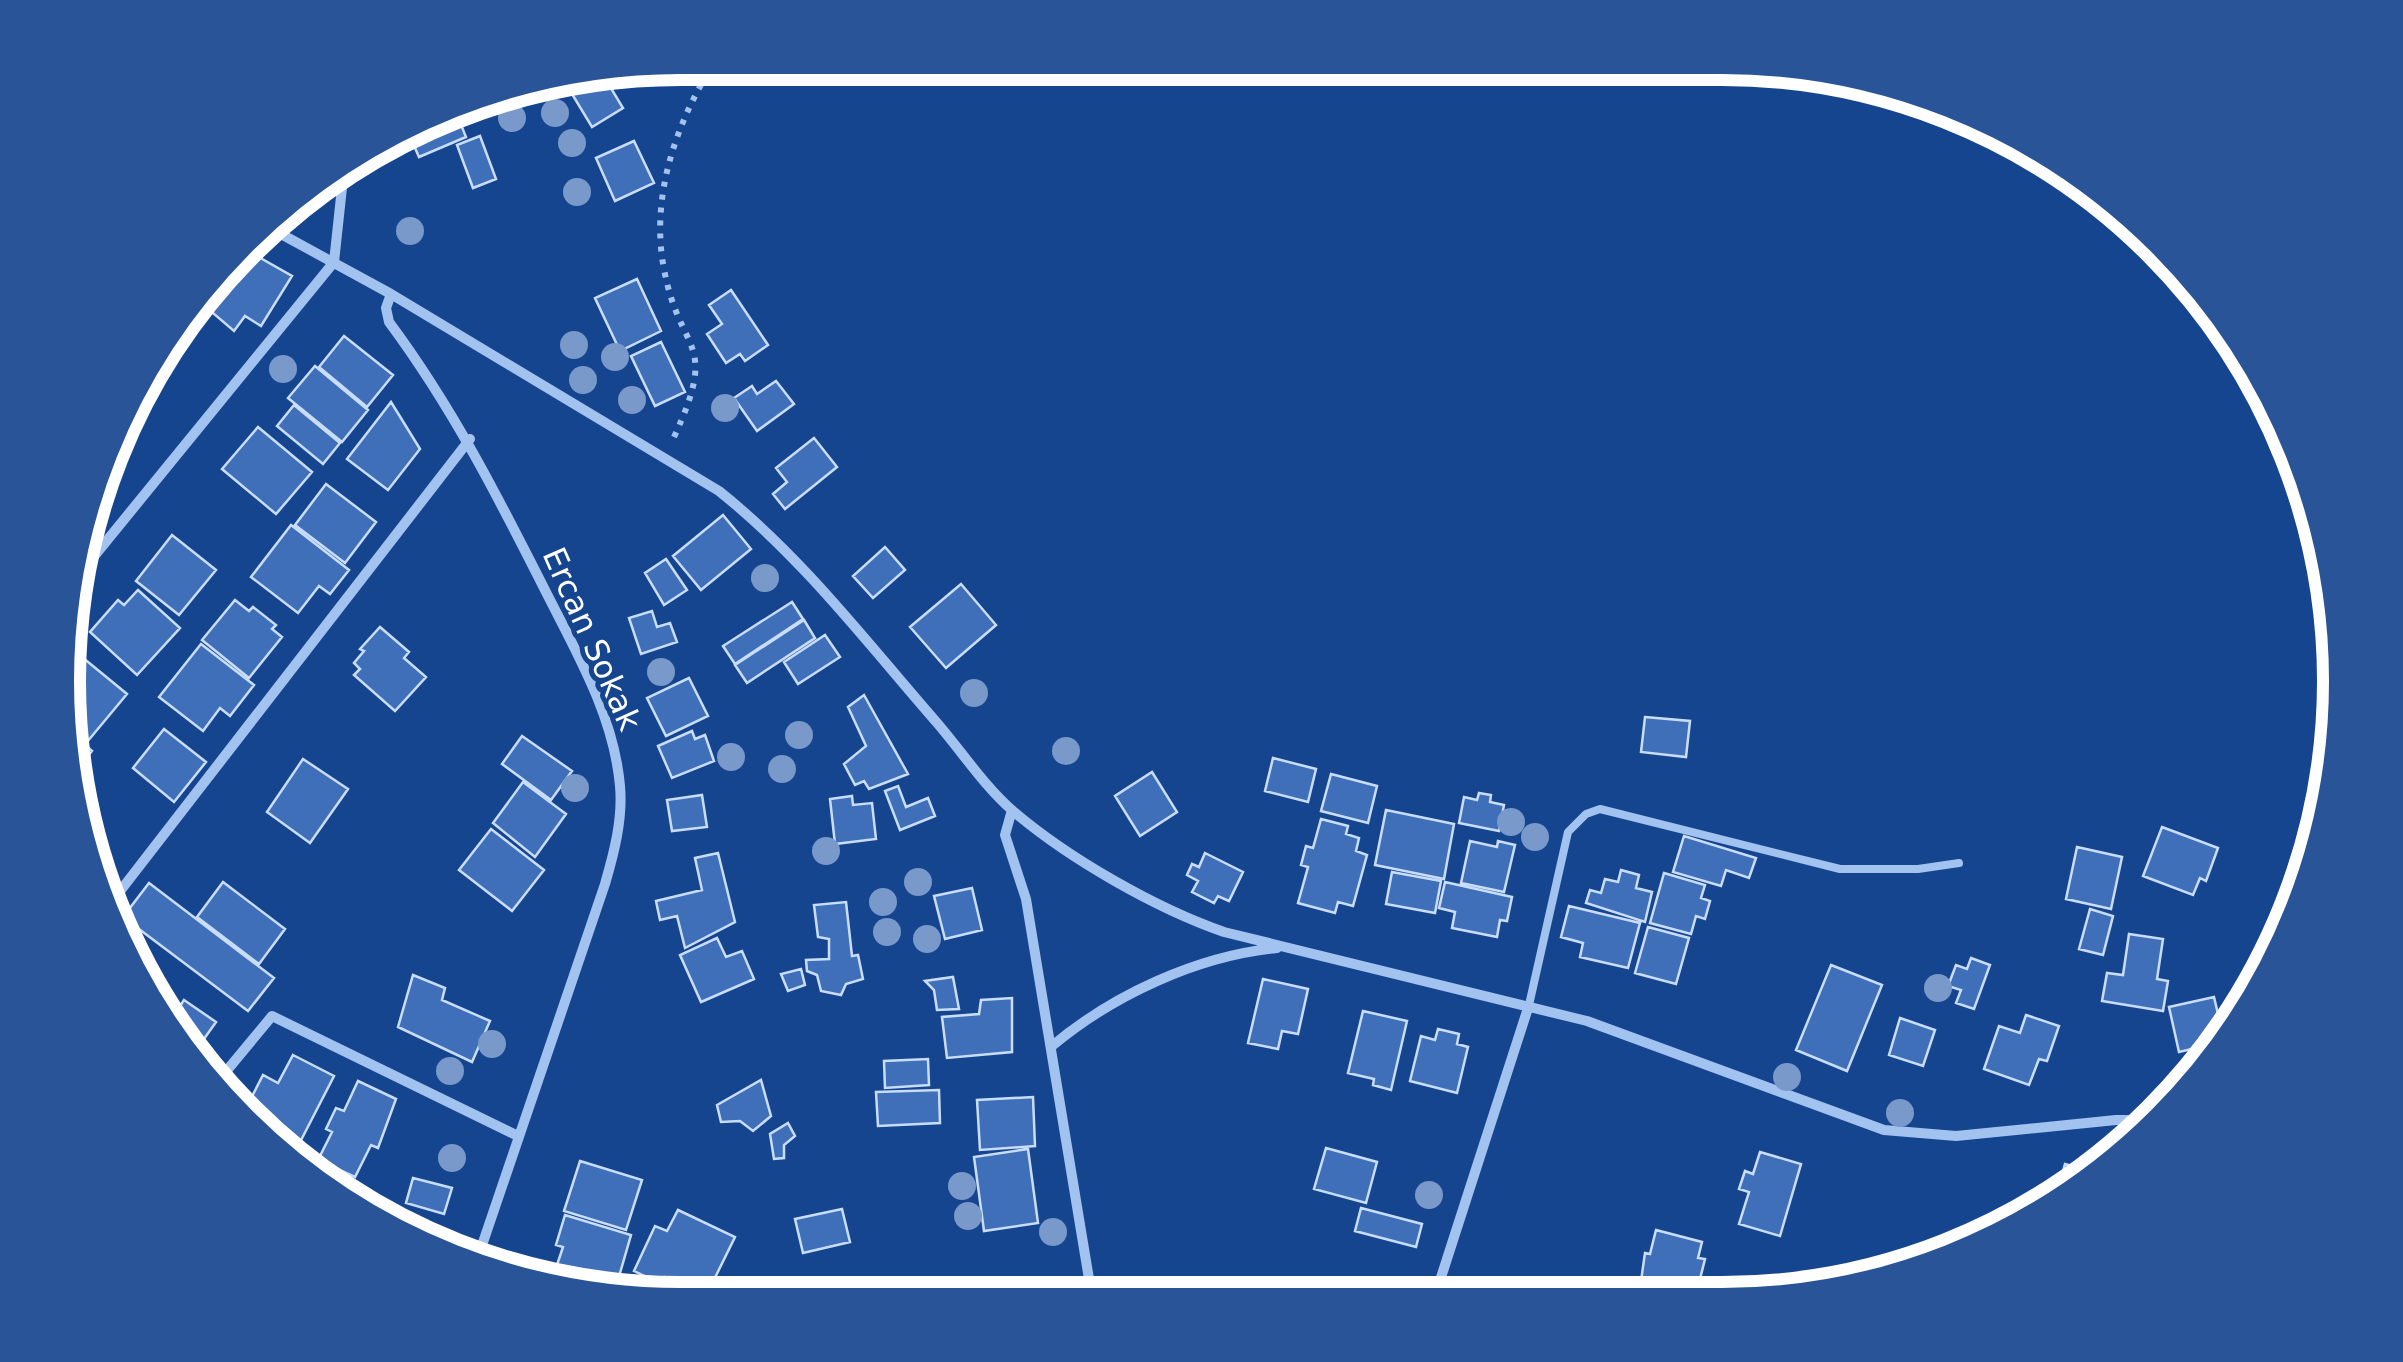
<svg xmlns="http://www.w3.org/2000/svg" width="2403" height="1362" font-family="'DejaVu Sans',sans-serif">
	<rect width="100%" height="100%" fill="#16458f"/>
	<path fill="#3e6fb8" stroke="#c9ddfb" stroke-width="2.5" d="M603,75L623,108L592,127L566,84Z
		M455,110L466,137L419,157L409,134Z
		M480,136L496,179L473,188L457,145Z
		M634,141L654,183L615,201L596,158Z
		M248,251L292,276L261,326L245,316L234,331L200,302Z
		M637,279L661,331L620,351L595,298Z
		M731,290L768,345L745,361L740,354L726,363L707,334L722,324L709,305Z
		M344,336L393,375L367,407L319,367Z
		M661,342L685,392L655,406L631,356Z
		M315,366L368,410L342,442L288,398Z
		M776,381L794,404L757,431L734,398L752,386L757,394Z
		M391,402L420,449L388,490L347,459Z
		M294,405L340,443L323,464L277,426Z
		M258,427L312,472L276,514L222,469Z
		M814,438L837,467L785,509L773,494L787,482L776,468Z
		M326,484L376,522L345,563L295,525Z
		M723,515L751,549L701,590L673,556Z
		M291,525L349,570L330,594L319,586L298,613L251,577Z
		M172,535L216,570L179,615L136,581Z
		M885,547L905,570L873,598L853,576Z
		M666,559L687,590L664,605L645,573Z
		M961,584L996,625L946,668L910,627Z
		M138,590L180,628L137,675L90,632L118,600L124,605Z
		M235,600L249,611L253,607L276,625L272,629L282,637L249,678L202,640Z
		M792,602L803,619L735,664L723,646Z
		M652,611L657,627L670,623L677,642L641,654L629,618Z
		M804,620L815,638L747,683L735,665Z
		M380,627L409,652L404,658L426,677L395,711L354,675L360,669L354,663L364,651L360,649Z
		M825,635L840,657L798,684L784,662Z
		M201,644L254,685L230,716L220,708L203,731L159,697Z
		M71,648L127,694L87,742L64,721Z
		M689,678L708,716L666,736L647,698Z
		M864,695L908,774L869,789L864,781L855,785L844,764L866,746L848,707Z
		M1645,717L1690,721L1686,757L1641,752Z
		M66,729L92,751L75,771Z
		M164,729L206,762L174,802L133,768Z
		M692,731L695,739L705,735L714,761L672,778L658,746Z
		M522,736L572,771L551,800L502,764Z
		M1273,758L1316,769L1308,802L1265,791Z
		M303,759L348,789L310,843L267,812Z
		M1152,772L1177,812L1140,836L1115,796Z
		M1331,774L1377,786L1368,823L1321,811Z
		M523,782L566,814L535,857L493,823Z
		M898,786L906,807L928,798L935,816L900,830L885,791Z
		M1479,793L1491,795L1490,802L1504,805L1499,831L1459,823L1464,797L1477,800Z
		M702,795L707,827L672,831L667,800Z
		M852,796L853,805L872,803L876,839L835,844L830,799Z
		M1386,810L1454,824L1444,879L1375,865Z
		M1321,819L1348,826L1346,834L1359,838L1356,851L1367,855L1353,906L1338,902L1335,913L1298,903L1308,867L1301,865L1306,846L1313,848Z
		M2162,827L2218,848L2206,881L2200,878L2193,895L2143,876Z
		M491,829L544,870L512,911L459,870Z
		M1684,836L1756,858L1749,878L1726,870L1721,886L1673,872Z
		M1470,841L1497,847L1498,841L1515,845L1504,892L1461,883Z
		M2077,847L2122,857L2111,909L2066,899Z
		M718,853L735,922L685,948L677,916L660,920L656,901L702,890L695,858Z
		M1205,853L1243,872L1229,901L1218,896L1214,903L1192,892L1198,881L1187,875L1192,864L1199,867Z
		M1621,870L1639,875L1636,888L1652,892L1645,922L1586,903L1590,890L1601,893L1605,879L1618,882Z
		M1392,872L1441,881L1435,913L1386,904Z
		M1664,873L1705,885L1701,898L1710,901L1705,919L1696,916L1691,934L1650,923Z
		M223,882L285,929L259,964L197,917Z
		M1445,882L1512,897L1507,921L1500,920L1497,937L1452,928L1455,912L1439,908Z
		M149,883L274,978L248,1011L123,917Z
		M972,888L982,930L945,939L934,896Z
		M846,902L852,956L858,955L863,979L846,984L841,995L821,991L817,975L807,971L806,960L829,959V939L818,937L814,905Z
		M1569,906L1640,923L1628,968L1580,957L1583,943L1561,937Z
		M2090,909L2113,916L2103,955L2079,949Z
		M1648,927L1689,938L1676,984L1635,973Z
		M2129,934L2163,939L2157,979L2168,981L2163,1011L2102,1001L2107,973L2123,975Z
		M717,938L726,957L742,951L754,979L701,1002L680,955Z
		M1971,958L1990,965L1974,1009L1956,1003L1961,990L1948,986L1956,965L1967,969Z
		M1831,965L1882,985L1847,1071L1796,1050Z
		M801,969L805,985L788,991L781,974Z
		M413,975L445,988L442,1000L490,1021L472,1062L398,1027Z
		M953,977L959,1009L937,1010L934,990L925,981Z
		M1263,979L1308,989L1298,1034L1282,1031L1278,1049L1248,1043Z
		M2214,997L2218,1014L2232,1011L2235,1020L2217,1043L2179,1052L2169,1007Z
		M1012,998V1052L947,1058L942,1017L979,1014L981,1000Z
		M184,1000L216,1022L194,1053L172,1018Z
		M1363,1011L1407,1021L1391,1090L1373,1085L1374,1079L1348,1073Z
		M2026,1015L2059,1026L2047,1061L2039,1059L2029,1085L1984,1069L1999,1026L2020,1033Z
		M1900,1018L1935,1030L1923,1066L1889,1055Z
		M1438,1029L1459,1034L1457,1044L1468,1047L1457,1093L1410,1081L1421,1036L1435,1040Z
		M293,1055L334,1076L297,1148L244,1112L263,1075L278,1083Z
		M928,1059L929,1085L885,1088L884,1061Z
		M761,1080L771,1116L753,1131L740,1121L721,1122L717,1105Z
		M358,1081L396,1099L378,1148L371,1145L355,1177L318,1160L332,1132L326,1129L336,1108L344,1111Z
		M939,1090L940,1123L878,1126L876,1092Z
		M1033,1097L1035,1146L980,1150L977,1100Z
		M788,1123L795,1136L784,1145V1158L774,1159L770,1134Z
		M1326,1148L1377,1162L1366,1203L1314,1189Z
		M1028,1149L1038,1223L984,1231L974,1157Z
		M1760,1152L1801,1164L1780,1236L1739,1224L1749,1192L1739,1189L1745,1171L1753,1174Z
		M580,1161L642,1180L626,1230L564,1211Z
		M2065,1164L2094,1172L2055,1200Z
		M413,1178L452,1188L444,1214L406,1203Z
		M1361,1208L1422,1224L1416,1247L1355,1231Z
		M842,1209L850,1242L803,1253L795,1219Z
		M678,1210L735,1237L705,1298H676L682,1285L665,1277L661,1284L634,1271L655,1226L667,1231Z
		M565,1215L631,1235L616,1287L556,1268L563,1247L556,1245Z
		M1656,1230L1702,1242L1698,1258L1705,1259L1696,1295H1639L1645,1253L1650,1254Z
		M853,1278L856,1297L814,1298L812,1284Z
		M751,1279L787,1298H742Z"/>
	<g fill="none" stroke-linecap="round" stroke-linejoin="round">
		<path stroke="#a2c2f0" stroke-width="6" stroke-dasharray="5 8" stroke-linecap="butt" d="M674,437C720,338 680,356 664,269C650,198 676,122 714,63"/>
		<path stroke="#a2c2f0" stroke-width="8" d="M1529,1005L1568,832L1586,814L1600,809L1840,869H1918L1959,863"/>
		<path stroke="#a2c2f0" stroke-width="10" d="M270,228L391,294L719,491C803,558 868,644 938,724C962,752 985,787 1013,811C1068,858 1155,908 1224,932L1587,1021L1884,1130L1956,1136L2116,1120H2157
			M391,294L386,308L389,322C453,408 499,499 547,594C578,655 614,717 620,786C623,819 614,853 605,884L477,1260
			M78,576L334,262L344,169
			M1012,810L1005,835L1026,899L1092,1297
			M107,908L470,439
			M1052,1046C1113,995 1197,956 1277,948
			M214,1086L272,1016L518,1136
			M1435,1296L1529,1005"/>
	</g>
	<g fill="#7899ca">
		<circle cx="555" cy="113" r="14"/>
		<circle cx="512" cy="118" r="14"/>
		<circle cx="572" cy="143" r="14"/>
		<circle cx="577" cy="192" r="14"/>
		<circle cx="410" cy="231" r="14"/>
		<circle cx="574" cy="345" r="14"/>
		<circle cx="615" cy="357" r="14"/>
		<circle cx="283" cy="369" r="14"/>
		<circle cx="583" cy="380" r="14"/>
		<circle cx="632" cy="400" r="14"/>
		<circle cx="725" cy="408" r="14"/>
		<circle cx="765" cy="578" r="14"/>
		<circle cx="661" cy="672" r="14"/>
		<circle cx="974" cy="693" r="14"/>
		<circle cx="799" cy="735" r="14"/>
		<circle cx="1066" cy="751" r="14"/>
		<circle cx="731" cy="757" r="14"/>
		<circle cx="782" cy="769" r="14"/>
		<circle cx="575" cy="788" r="14"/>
		<circle cx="1511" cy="822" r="14"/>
		<circle cx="1535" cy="837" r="14"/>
		<circle cx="826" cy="851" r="14"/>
		<circle cx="918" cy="882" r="14"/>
		<circle cx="883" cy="902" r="14"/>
		<circle cx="887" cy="932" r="14"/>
		<circle cx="927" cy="939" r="14"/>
		<circle cx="1938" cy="988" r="14"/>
		<circle cx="492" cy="1044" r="14"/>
		<circle cx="450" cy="1071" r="14"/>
		<circle cx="1787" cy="1077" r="14"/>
		<circle cx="1900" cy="1113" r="14"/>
		<circle cx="452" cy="1158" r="14"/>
		<circle cx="962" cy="1186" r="14"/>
		<circle cx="1429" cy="1195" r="14"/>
		<circle cx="968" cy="1216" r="14"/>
		<circle cx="1053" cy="1232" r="14"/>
	</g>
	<g text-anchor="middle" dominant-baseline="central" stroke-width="10" stroke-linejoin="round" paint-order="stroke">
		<g font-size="32" fill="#fff" stroke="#16458f">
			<text transform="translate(592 639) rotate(66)">Ercan Sokak</text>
		</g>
	</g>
	<path d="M0 0H2403V1362H0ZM681 80H1722A601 601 0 0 1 2323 681V681A601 601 0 0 1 1722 1282H681A601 601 0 0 1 80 681V681A601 601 0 0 1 681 80Z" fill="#295498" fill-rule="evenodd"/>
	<path fill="none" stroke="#fff" stroke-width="12" d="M681 80H1722A601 601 0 0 1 2323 681V681A601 601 0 0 1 1722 1282H681A601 601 0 0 1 80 681V681A601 601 0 0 1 681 80Z"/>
</svg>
